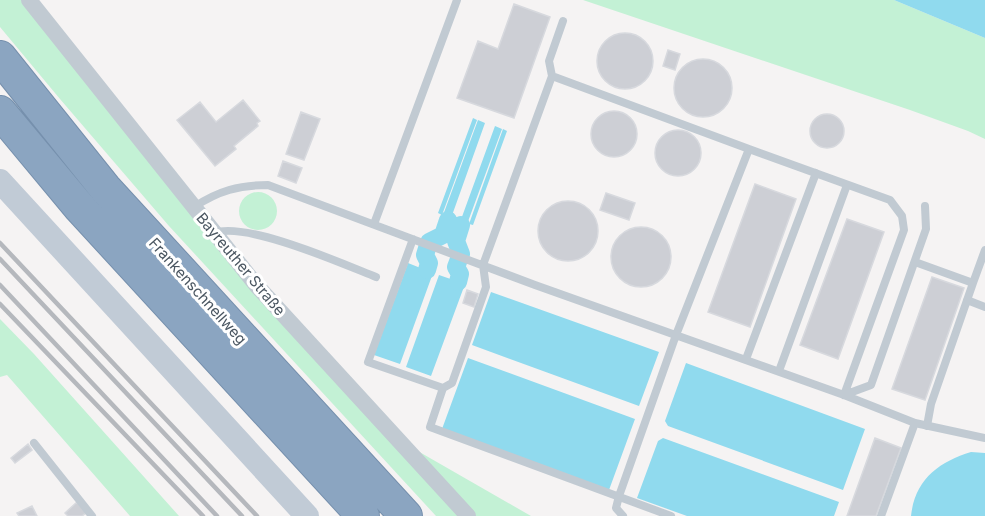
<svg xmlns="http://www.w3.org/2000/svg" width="985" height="516" font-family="Inter,sans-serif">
	<rect width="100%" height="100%" fill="#f5f3f3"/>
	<path fill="#c3f1d5" d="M0,0H36L245,263L409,446L531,516H436L169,226L60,99L0,27Z
		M583,0H894L985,38V139L968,131L910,110Z
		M239 211a19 19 0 1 1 38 0a19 19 0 1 1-38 0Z
		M0,319L34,354L179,516H130L7,375L0,377Z"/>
	<path fill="#90daee" d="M894,0H985V38Z
		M473,118L477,120L442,215L438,213Z
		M478,120L485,123L450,221L442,218Z
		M495,126L502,129L466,227L459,225Z
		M503,129L507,131L473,225L469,224Z
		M408,263L433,273L400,364L374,355Z
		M439,275L465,284L431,376L406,367Z
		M491,292L659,352L639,406L472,345Z
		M468,358L635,419L609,490L442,429Z
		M686,363L865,429L843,490L668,426L665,421Z
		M663,438L839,502L834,516H687L637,498L658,441Z
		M971,452L985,453V516H911C915,479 939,462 971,452Z"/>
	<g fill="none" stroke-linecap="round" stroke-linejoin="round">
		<path stroke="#90daee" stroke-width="18" d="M427,270L429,263L425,255L429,242L443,235L448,220
			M458,282L460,274L456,267L461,254L456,241L461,225"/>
	</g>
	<path fill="#cdcfd5" stroke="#d7d9de" stroke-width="1.5" d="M514,4L550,17L514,118L457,98L478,41L498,49Z
		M597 61a28 28 0 1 1 56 0a28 28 0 1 1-56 0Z
		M668,50L680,54L675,70L663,66Z
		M674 88a29 29 0 1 1 58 0a29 29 0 1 1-58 0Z
		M243,100L260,121L257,123L258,126L234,146L236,149L215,166L177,120L200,102L216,122Z
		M591 134a23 23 0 1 1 46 0a23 23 0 1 1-46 0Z
		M301,112L320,119L304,160L286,154Z
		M810 131a17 17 0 1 1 34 0a17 17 0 1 1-34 0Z
		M655 153a23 23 0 1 1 46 0a23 23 0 1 1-46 0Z
		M283,161L302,168L296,183L278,176Z
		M755,184L796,199L750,327L708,312Z
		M606,193L635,203L629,220L600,210Z
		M538 231a30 30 0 1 1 60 0a30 30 0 1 1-60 0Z
		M847,219L884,232L838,359L800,345Z
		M611 257a30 30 0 1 1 60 0a30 30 0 1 1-60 0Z
		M932,277L964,288L925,400L892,389Z
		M467,290L478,294L474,307L463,303Z
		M875,438L901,448L876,516H847Z
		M28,444L32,450L15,463L11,458Z
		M77,502L86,513L82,516H68L65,513Z
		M32,506L37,516H19L17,513Z"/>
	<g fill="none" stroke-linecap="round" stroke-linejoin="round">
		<g stroke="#7690ad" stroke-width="34">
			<path id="motorway" d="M0,57L105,188L406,516
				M0,112L80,208L363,516"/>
		</g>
		<path stroke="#c1cad2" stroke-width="8" d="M563,21L549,61L552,76L483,265L486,287L452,383L443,388L430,427L671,516
			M552,76L749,149L676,335L619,496L616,508L623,516
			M749,149L890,200L902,216L904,230L844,395
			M194,207C218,191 239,185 268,185L535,285L844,395L915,423L985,438
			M374,224L457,0
			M214,233C246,221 343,264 376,277
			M413,239L368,362L443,388
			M915,262L973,283L931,404L927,426
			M973,283L985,250
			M967,300L985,307
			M746,359L816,173
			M779,371L847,185
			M844,395L871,385L926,229L925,206
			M34,443L92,516
			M881,516L915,423"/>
		<path stroke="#c1cad2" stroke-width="16" d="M29,0L257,286L468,516"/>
		<path stroke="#c1cbd6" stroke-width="24" d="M0,181L307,516"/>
		<use href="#motorway" stroke="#8ba5c1" stroke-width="32"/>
		<path stroke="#b5b8bd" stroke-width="4.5" d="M0,243L257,516
			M0,259L242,516
			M0,285L217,516
			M0,304L203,516"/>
	</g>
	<g text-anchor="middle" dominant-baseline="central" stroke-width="6" stroke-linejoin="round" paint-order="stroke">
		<g font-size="15" fill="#4a5661" stroke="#fff">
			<text transform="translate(241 264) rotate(50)">Bayreuther Straße</text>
			<text transform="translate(198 291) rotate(48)">Frankenschnellweg</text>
		</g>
	</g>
</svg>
